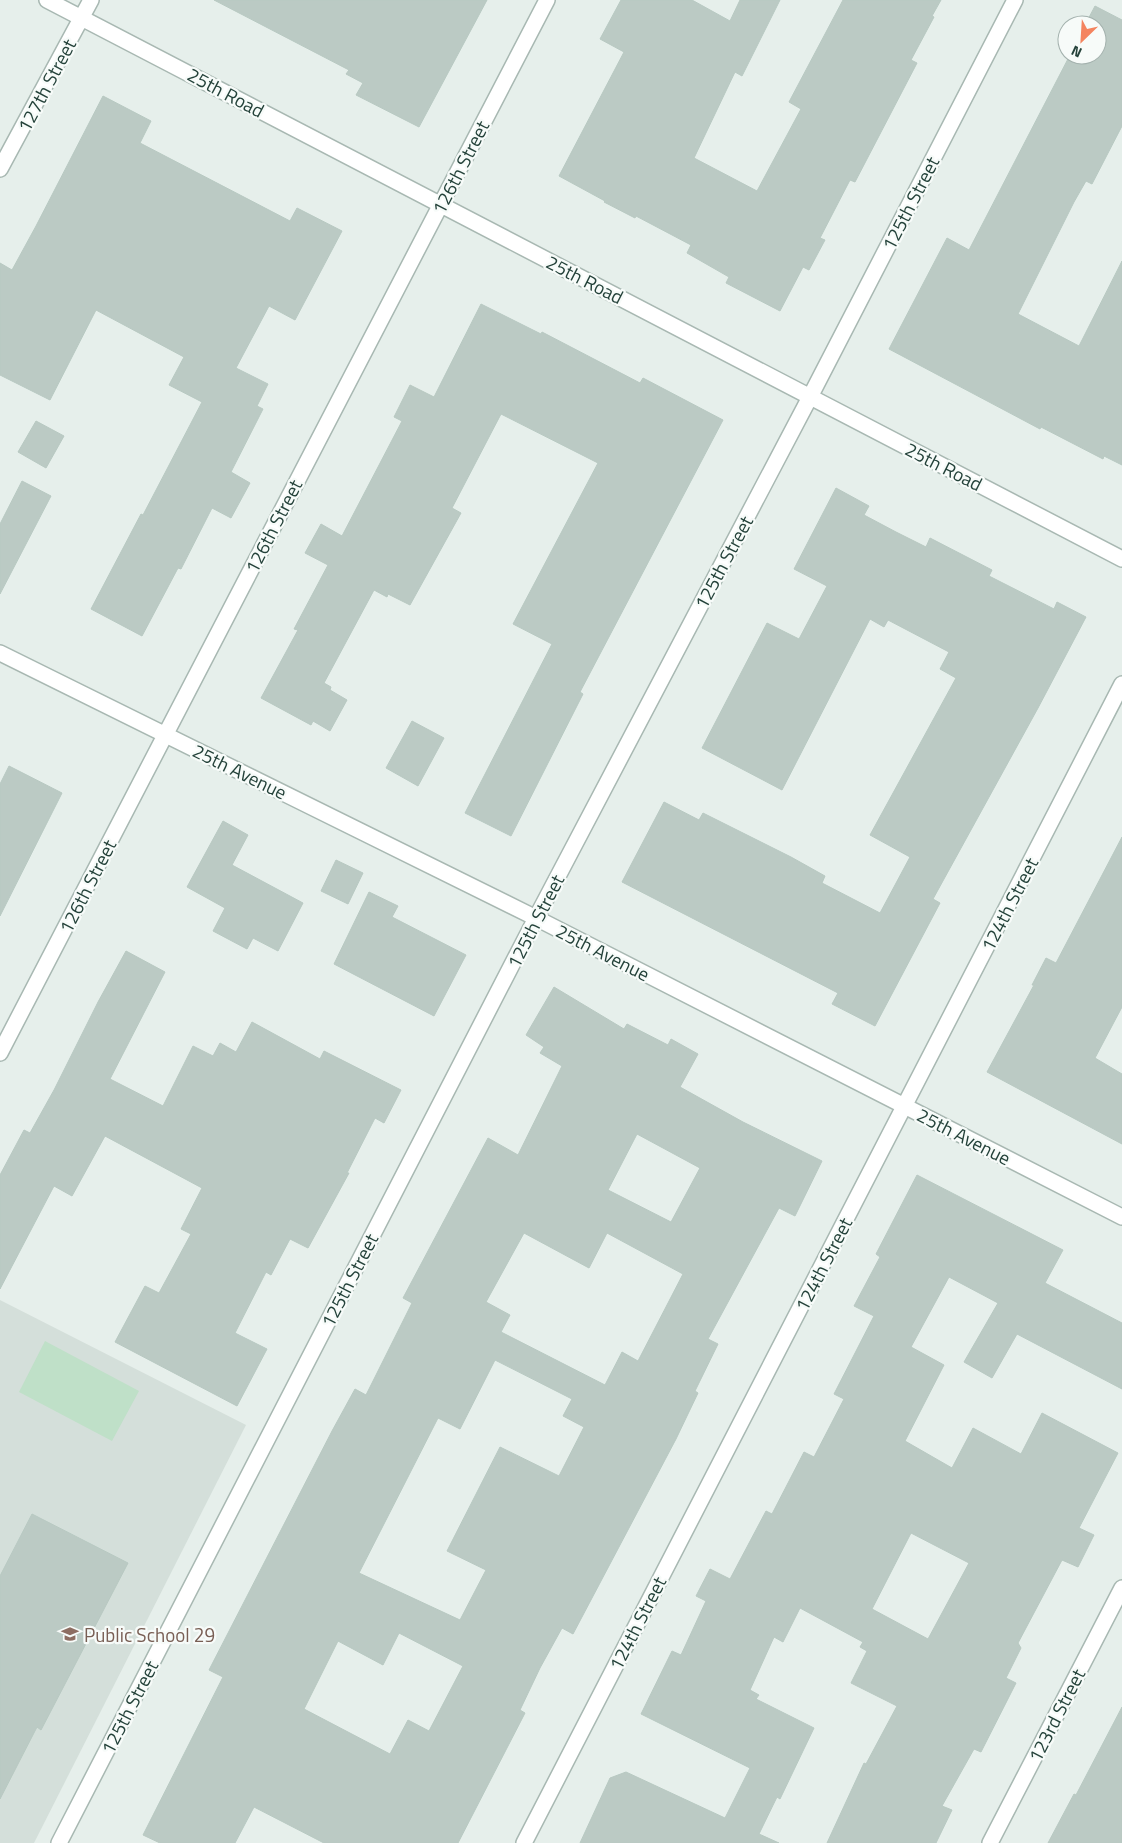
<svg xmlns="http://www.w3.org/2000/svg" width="1122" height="1843" font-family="'Titillium Web',sans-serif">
	<rect width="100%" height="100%" fill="#e6efeb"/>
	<path fill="#d4dfda" d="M0,1300L246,1425L34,1843H0Z"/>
	<path fill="#bfe0c8" d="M45,1341L139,1391L112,1441L19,1392Z"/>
	<path fill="#bbcac4" stroke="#b8c9c2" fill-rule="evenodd" d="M214,0H487L419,127L356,95L363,83L346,74L349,70Z
		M621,0H692L730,21L740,0H780L742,76L735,72L694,158L757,191L801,109L789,102L843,0H941L932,16L934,17L911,60L917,63L855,182L850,180L820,238L825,240L809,270L803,267L780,311L726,283L729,277L687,253L691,245L636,216L635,218L604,202L605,201L559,176L624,52L600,39Z
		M1095,6L1122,20V126L1092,184L1086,181L1074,202L1018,314L1079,346L1122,261V465L1104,456L1103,459L1041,427L1040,429L889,349L947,238L969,250L1070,55H1097V25H1085Z
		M103,96L151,121L140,143L290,221L297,208L342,231L295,320L269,306L236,368L268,384L257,406L263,409L231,472L250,483L231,518L212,508L181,569L178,568L142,636L91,609L141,514L143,515L202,402L169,385L184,357L96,310L50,400L0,375V263L12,270L36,226Z
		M481,304L541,334L542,332L640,383L643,378L723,420L580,692L583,694L511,836L465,813L552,644L513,624L598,463L501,414L452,508L461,513L410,605L388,594L387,597L374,590L324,683L331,687L330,690L347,700L330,731L313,721L311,725L261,698L298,630L294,629L328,565L305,553L321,524L342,536L402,421L394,417L410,385L434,397Z
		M36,421L64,436L46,468L18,452Z
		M22,481L51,496L0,594V524Z
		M836,488L869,506L864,515L896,532L926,547L930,538L992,570L989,576L1054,609L1057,602L1086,617L1038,708L933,899L940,903L875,1026L832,1004L838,993L622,882L664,802L699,820L703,813L791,857L825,876L822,883L880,913L910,857L870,835L956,678L940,669L949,652L888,620L884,627L870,619L782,790L702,748L767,623L799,639L827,586L794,569Z
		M412,721L444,738L418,786L386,768Z
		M9,766L62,793L0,916V784Z
		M223,821L248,835L232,865L303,903L278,951L253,938L247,949L213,931L225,908L187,887Z
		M1122,837V1007L1095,1058L1122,1074V1144L987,1072L1034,985H1032L1046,958L1056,963Z
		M336,860L363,873L348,904L321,891Z
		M369,892L398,906L392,917L466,955L434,1016L334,964Z
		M126,951L165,972L110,1079L163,1106L193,1046L213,1056L220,1043L236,1052L252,1022L320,1059L324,1051L401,1090L384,1123L375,1118L347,1173H349L308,1248L290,1239L271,1275L266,1272L235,1333L267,1349L237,1406L115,1342L145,1286L159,1293L191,1234L181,1229L202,1188L105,1136L72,1196L54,1186L0,1289V1175L24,1130L30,1133L54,1090L98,1002Z
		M554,987L624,1029L627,1024L668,1045L671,1039L698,1054L680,1087L743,1122L822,1161L795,1216L779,1208L708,1339L718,1344L695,1391L698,1393L676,1439L573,1634L562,1628L540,1668L520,1710L525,1713L458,1843H324L254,1807L235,1843H160L143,1835L223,1677L209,1670L332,1431L355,1389L366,1395L412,1303L403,1298L488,1138L518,1155L562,1066L540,1053L544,1047L526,1035ZM637,1134L700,1168L671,1222L608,1190ZM524,1233L589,1268L607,1233L683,1274L638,1361L622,1352L605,1385L501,1332L510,1315L486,1302ZM495,1360L572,1399L563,1416L584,1427L559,1476L500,1447L447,1551L486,1570L460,1620L359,1573L438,1418L460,1429ZM399,1633L463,1666L429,1731L408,1720L390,1754L304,1709L338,1641L383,1665Z
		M917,1175L1063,1250L1045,1283L1122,1323V1389L1017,1334L992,1378L964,1362L998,1303L949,1277L911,1347L944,1365L905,1441L952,1468L973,1428L1021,1454L1042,1413L1118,1453L1079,1528L1094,1535L1078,1567L1062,1560L1018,1643L1021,1648L1006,1678L1016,1683L981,1752L974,1749L942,1806L952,1810L936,1843H827L864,1763L866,1764L897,1706L851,1683L867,1651L860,1647L863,1642L800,1608L783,1642L774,1637L750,1690L759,1695L756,1699L814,1728L780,1799L777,1797L759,1834L779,1843H580L610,1778L626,1772L725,1818L750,1768L641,1714L672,1651L681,1655L706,1601L696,1596L710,1569L730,1579L766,1511L772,1514L804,1452L814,1457L844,1399L834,1394L874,1316L854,1306L880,1257L876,1254ZM911,1533L969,1563L928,1639L872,1609Z
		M32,1514L128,1563L41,1730L37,1727L0,1799V1576Z
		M1122,1707V1843H1048L1074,1794L1076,1795Z"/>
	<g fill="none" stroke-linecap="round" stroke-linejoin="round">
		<g stroke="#a8b8b2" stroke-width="18">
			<path id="minor" d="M47,0L1122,559
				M0,169L91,0
				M0,653L536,918L1122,1217
				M0,1053L547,0
				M59,1843L536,918L810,397L1015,0
				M524,1843L1122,684
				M990,1843L1122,1588"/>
		</g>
		<use href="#minor" stroke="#fff" stroke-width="15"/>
	</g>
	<defs>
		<g id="school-bare" transform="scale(1.35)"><path d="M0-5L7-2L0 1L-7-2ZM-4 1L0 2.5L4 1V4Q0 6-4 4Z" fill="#8d6e63" stroke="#f7fbf9" stroke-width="2.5" paint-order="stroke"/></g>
	</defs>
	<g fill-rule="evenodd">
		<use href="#school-bare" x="70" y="1634"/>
	</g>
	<g text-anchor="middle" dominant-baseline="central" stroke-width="4.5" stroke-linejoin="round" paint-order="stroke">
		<g font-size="19" fill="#24423a" stroke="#f7fbf9">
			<text transform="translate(46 85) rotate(-62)">127th Street</text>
			<text transform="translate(226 92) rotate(28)">25th Road</text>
			<text transform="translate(460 167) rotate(-63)">126th Street</text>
			<text transform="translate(910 203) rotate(-63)">125th Street</text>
			<text transform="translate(585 279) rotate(27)">25th Road</text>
			<text transform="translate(944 466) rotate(27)">25th Road</text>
			<text transform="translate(273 526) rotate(-63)">126th Street</text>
			<text transform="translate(723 562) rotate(-62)">125th Street</text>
			<text transform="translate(240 771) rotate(26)">25th Avenue</text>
			<text transform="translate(87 886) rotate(-63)">126th Street</text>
			<text transform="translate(1009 904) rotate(-63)">124th Street</text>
			<text transform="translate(535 921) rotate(-63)">125th Street</text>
			<text transform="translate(603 952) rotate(27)">25th Avenue</text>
			<text transform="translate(964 1136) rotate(27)">25th Avenue</text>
			<text transform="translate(823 1264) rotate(-63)">124th Street</text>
			<text transform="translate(349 1280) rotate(-63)">125th Street</text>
			<text transform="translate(637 1623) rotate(-63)">124th Street</text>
			<text transform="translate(129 1707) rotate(-63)">125th Street</text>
			<text transform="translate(1056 1715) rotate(-63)">123rd Street</text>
		</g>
		<g font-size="19" fill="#785e54" stroke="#f7fbf9" text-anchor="start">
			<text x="84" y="1634">Public School 29</text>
		</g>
	</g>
	<g transform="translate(1082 40) rotate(205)"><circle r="24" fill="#f7fbf9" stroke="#a3b1ad"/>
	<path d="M0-4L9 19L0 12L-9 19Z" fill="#f4845f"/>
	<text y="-8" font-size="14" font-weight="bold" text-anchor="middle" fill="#24423a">N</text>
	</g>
</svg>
